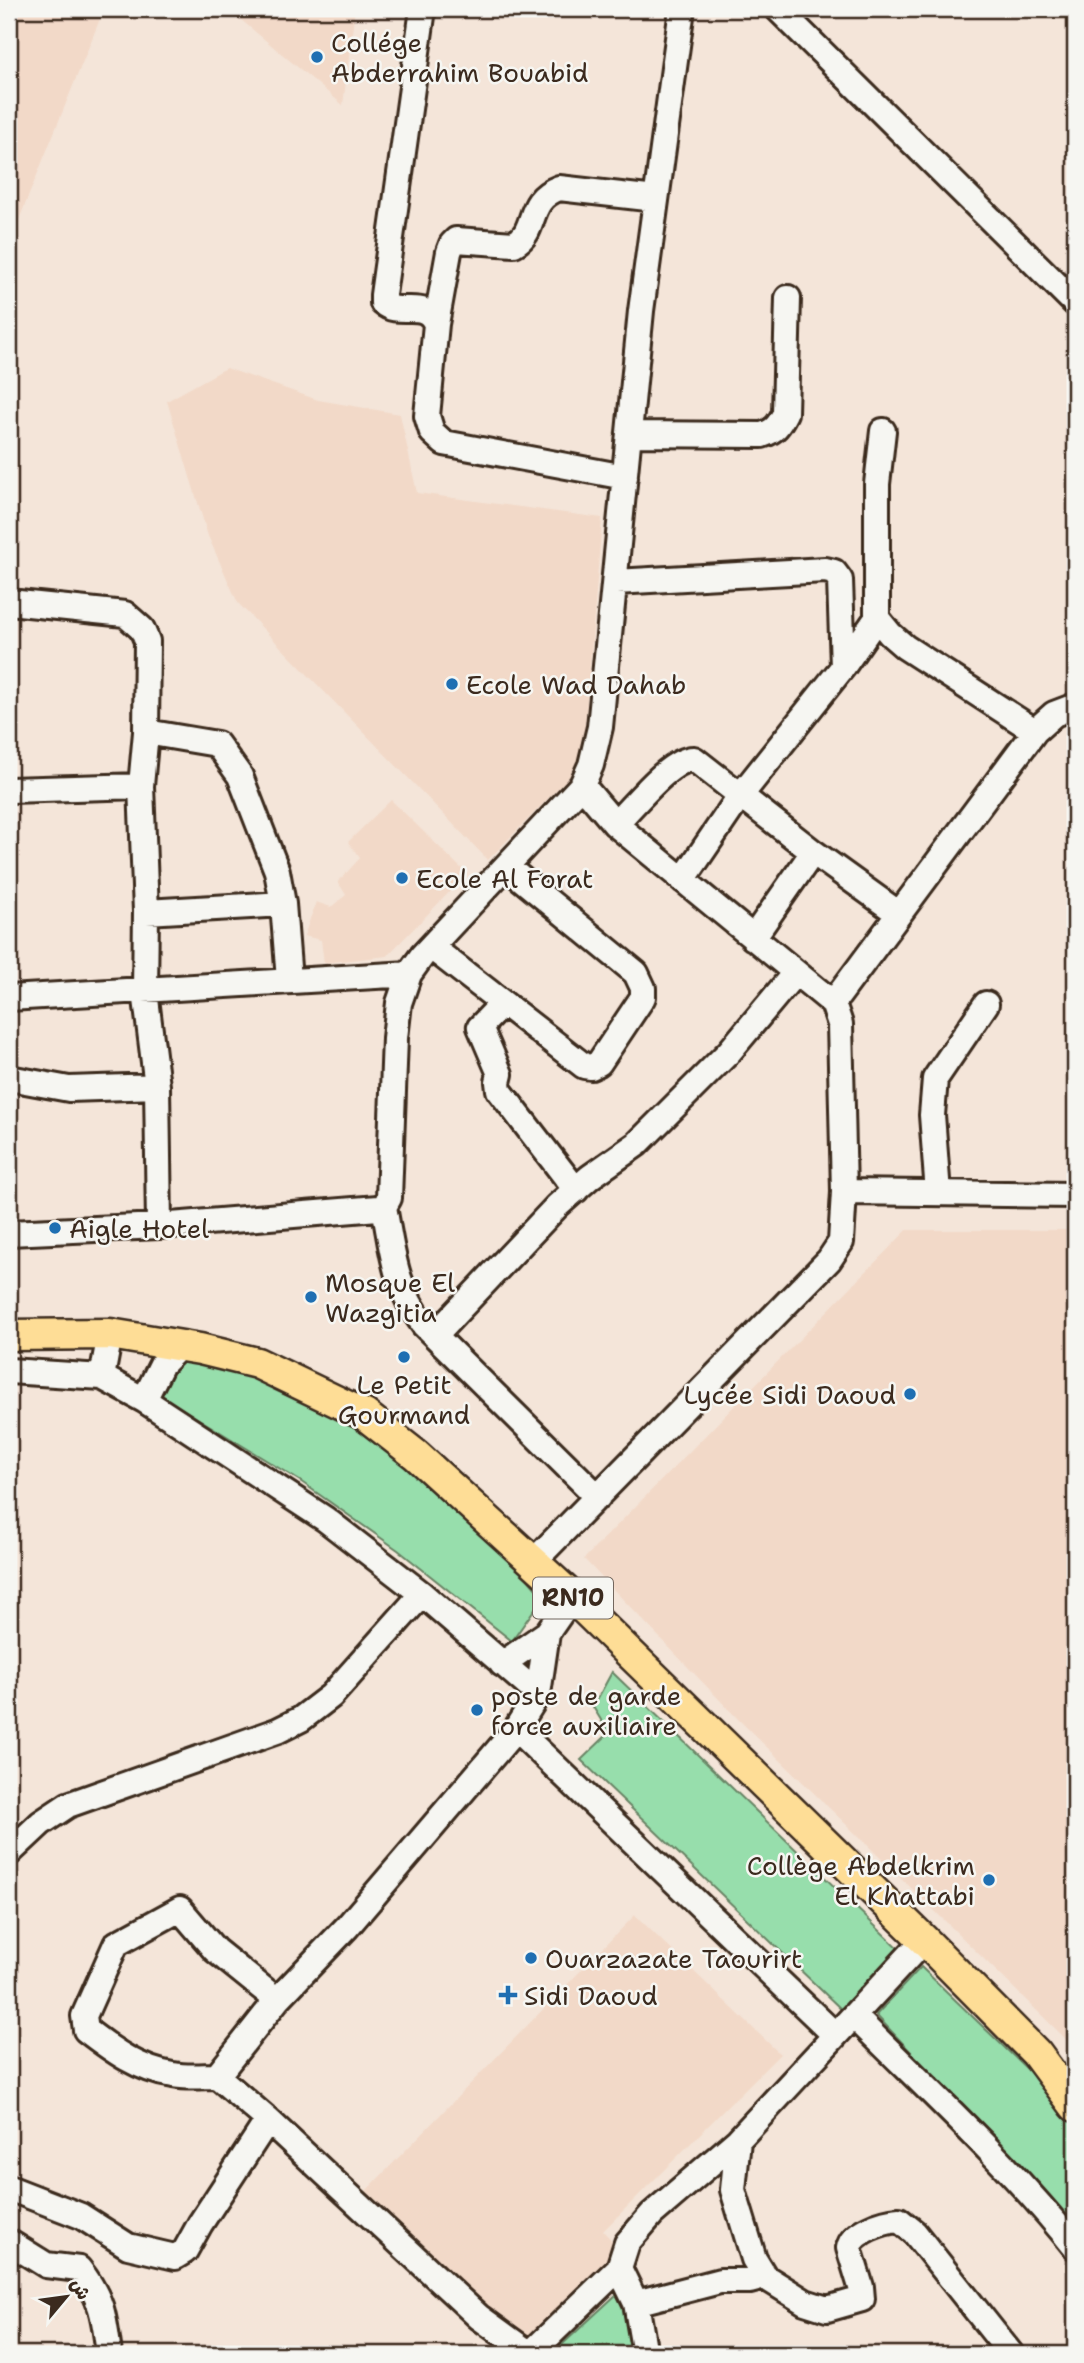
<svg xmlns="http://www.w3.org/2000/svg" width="1084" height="2363" font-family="'Shantell Sans','Playpen Sans Arabic',sans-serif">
	<rect width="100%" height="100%" fill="#f4e5d9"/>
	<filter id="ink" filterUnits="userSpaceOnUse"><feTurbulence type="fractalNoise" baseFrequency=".0143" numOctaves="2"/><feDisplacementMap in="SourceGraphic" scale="14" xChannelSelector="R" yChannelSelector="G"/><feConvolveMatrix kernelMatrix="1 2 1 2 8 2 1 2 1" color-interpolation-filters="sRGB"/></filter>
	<g filter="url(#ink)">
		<path fill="#f2d9c8" d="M9,9H104L10,242L9,241Z
			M228,9H355L343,105Z
			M226,368L318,400L400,414L417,493L602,518L582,764L488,860L238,603L208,536L167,401Z
			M391,800L467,874L387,956L324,963L321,940L304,936L316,902L331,907L346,895L338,882L360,858L348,842Z
			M907,1230H1075V2041L1069,2042L738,1719L584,1559Z
			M635,1915L780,2054L603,2231L619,2248L523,2344L364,2193Z"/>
		<path fill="#97deac" stroke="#698465" stroke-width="2" d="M175,1359C198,1364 221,1368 243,1375C338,1405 432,1478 501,1549C516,1564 529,1581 543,1597L512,1641L398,1550L300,1481L158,1394Z
			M612,1672L901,1951L843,2011L581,1760L609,1733L593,1707Z
			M921,1967L1030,2072L1075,2120V2225L876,2015Z
			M617,2294L627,2300L636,2354H552Z"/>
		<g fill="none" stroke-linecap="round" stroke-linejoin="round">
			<g stroke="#3b2a1e" stroke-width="30">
				<path id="minor" d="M423,9L383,295V303C400,318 425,297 436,324L427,416L432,432L444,443L625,477
					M778,9L1075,303
					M436,324L449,252L452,244L456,240L514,244C539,231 524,201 559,188L656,199
					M883,431L877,484V618L890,634L905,647L1035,731
					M629,434L762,435C775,431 779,425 785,413L788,298
					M616,582L825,570L834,572L840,580L843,667
					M9,602L125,614L142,629L147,641L146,732L141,786L146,912L145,991L157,1086L159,1226
					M146,732L217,744L240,776L277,871L283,904L289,980
					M9,790L141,786
					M615,824C633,807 670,758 694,759L813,852L899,914
					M683,880L740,796L843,667L877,618
					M146,912L283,904
					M753,938L813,852
					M431,947L584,1066L591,1067L599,1063L643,997V988L636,973L507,867
					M9,998L409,974
					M503,1003L480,1027L500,1074L498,1082L499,1090L576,1190
					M833,1003L1035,731L1054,714L1075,706
					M9,1078L69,1089L157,1086
					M844,1192L1075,1195
					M938,1193L932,1115L935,1079L986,1004
					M384,1207C393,1253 394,1286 424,1325L598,1497
					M9,1233L159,1226L378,1208L384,1207L389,1198L395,1038L399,1003L409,974L422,956L582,785L591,765L600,727L641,311L682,9
					M110,1334L102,1377L144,1400L325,1519L422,1594L538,1694
					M435,1335L557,1206L590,1177L637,1144L729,1052L795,973
					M9,1371L102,1377
					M144,1400L162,1364L181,1345
					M534,1561L829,1260L841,1242L844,1192L840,1024L833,1003L615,824L582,785
					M502,1664L547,1633
					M516,1729L835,2035
					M9,1853L41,1823L68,1805L277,1731L301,1719L331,1696L422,1594
					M854,2016C929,2091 1009,2164 1075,2247
					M217,2076C203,2076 187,2078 173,2075C139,2070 112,2050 86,2030L84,2016L116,1944L180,1909L215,1950L277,2000
					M268,2120L479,2317L530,2354
					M738,2140L733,2190L754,2259L765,2277L805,2302L827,2309L862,2299L861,2287L849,2248C852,2231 884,2221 899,2220L914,2232L1011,2354
					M9,2188L81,2216L128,2246L175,2257L185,2251L200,2224L268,2120L217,2076L277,2000L347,1927L516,1729L538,1694L547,1633L572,1597
					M9,2242L46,2265L79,2269C103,2299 104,2317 109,2354
					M619,2268L636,2303L645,2354
					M636,2303L720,2281H750L765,2277
					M530,2354L619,2268L627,2243L652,2214L738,2140L924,1940"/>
			</g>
			<g stroke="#3b2a1e" stroke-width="35">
				<path id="major" d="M9,1335L110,1334L200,1349L257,1363L365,1415L416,1455L572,1597L924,1940L1036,2053L1075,2106"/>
			</g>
			<use href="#minor" stroke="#f6f6f2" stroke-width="24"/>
			<use href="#major" stroke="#fedd96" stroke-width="30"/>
		</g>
	</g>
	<g fill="#1f6fb2" stroke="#f6f6f2" stroke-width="2.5">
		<circle cx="317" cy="57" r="7"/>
		<circle cx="452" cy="684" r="7"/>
		<circle cx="402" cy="878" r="7"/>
		<circle cx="55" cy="1228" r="7"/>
		<circle cx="311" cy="1297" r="7"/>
		<circle cx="404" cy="1357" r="7"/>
		<circle cx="910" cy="1394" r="7"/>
		<circle cx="477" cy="1710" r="7"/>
		<circle cx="989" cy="1880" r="7"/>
		<circle cx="531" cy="1958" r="7"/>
		<path d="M504.5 1984.5h7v7h7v7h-7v7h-7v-7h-7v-7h7z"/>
	</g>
	<g text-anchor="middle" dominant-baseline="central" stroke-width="5" stroke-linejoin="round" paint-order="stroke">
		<rect fill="#f6f6f2" stroke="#73675e" stroke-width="2" x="533" y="1577.5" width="80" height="41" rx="5"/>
		<g font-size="24" font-weight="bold" fill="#3b2a1e">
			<text x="573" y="1598">RN10</text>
		</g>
		<g font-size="26" fill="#3b2a1e" stroke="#f6f6f2" text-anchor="start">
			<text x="331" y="42">Collége<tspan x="331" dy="30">Abderrahim Bouabid</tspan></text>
			<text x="466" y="684">Ecole Wad Dahab</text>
			<text x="416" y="878">Ecole Al Forat</text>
			<text x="69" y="1228">Aigle Hotel</text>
			<text x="325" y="1282">Mosque El<tspan x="325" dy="30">Wazgitia</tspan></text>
			<text x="404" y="1384" text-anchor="middle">Le Petit<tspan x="404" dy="30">Gourmand</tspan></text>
			<text x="896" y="1394" text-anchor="end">Lycée Sidi Daoud</text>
			<text x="491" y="1695">poste de garde<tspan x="491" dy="30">force auxiliaire</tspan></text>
			<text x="975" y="1865" text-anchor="end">Collège Abdelkrim<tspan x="975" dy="30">El Khattabi</tspan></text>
			<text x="545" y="1958">Ouarzazate Taourirt</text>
			<text x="524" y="1995">Sidi Daoud</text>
		</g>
	</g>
	<rect width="1084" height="2363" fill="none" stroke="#f6f6f2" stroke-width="35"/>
	<rect x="18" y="18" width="1049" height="2328" fill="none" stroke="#3b2a1e" stroke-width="2.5" filter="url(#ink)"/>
	<g transform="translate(66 2297) rotate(61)" stroke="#f6f6f2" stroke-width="5" paint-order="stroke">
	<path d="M0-5L12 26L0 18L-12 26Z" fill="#3b2a1e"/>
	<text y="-10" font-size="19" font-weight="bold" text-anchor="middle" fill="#3b2a1e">ش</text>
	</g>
</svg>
